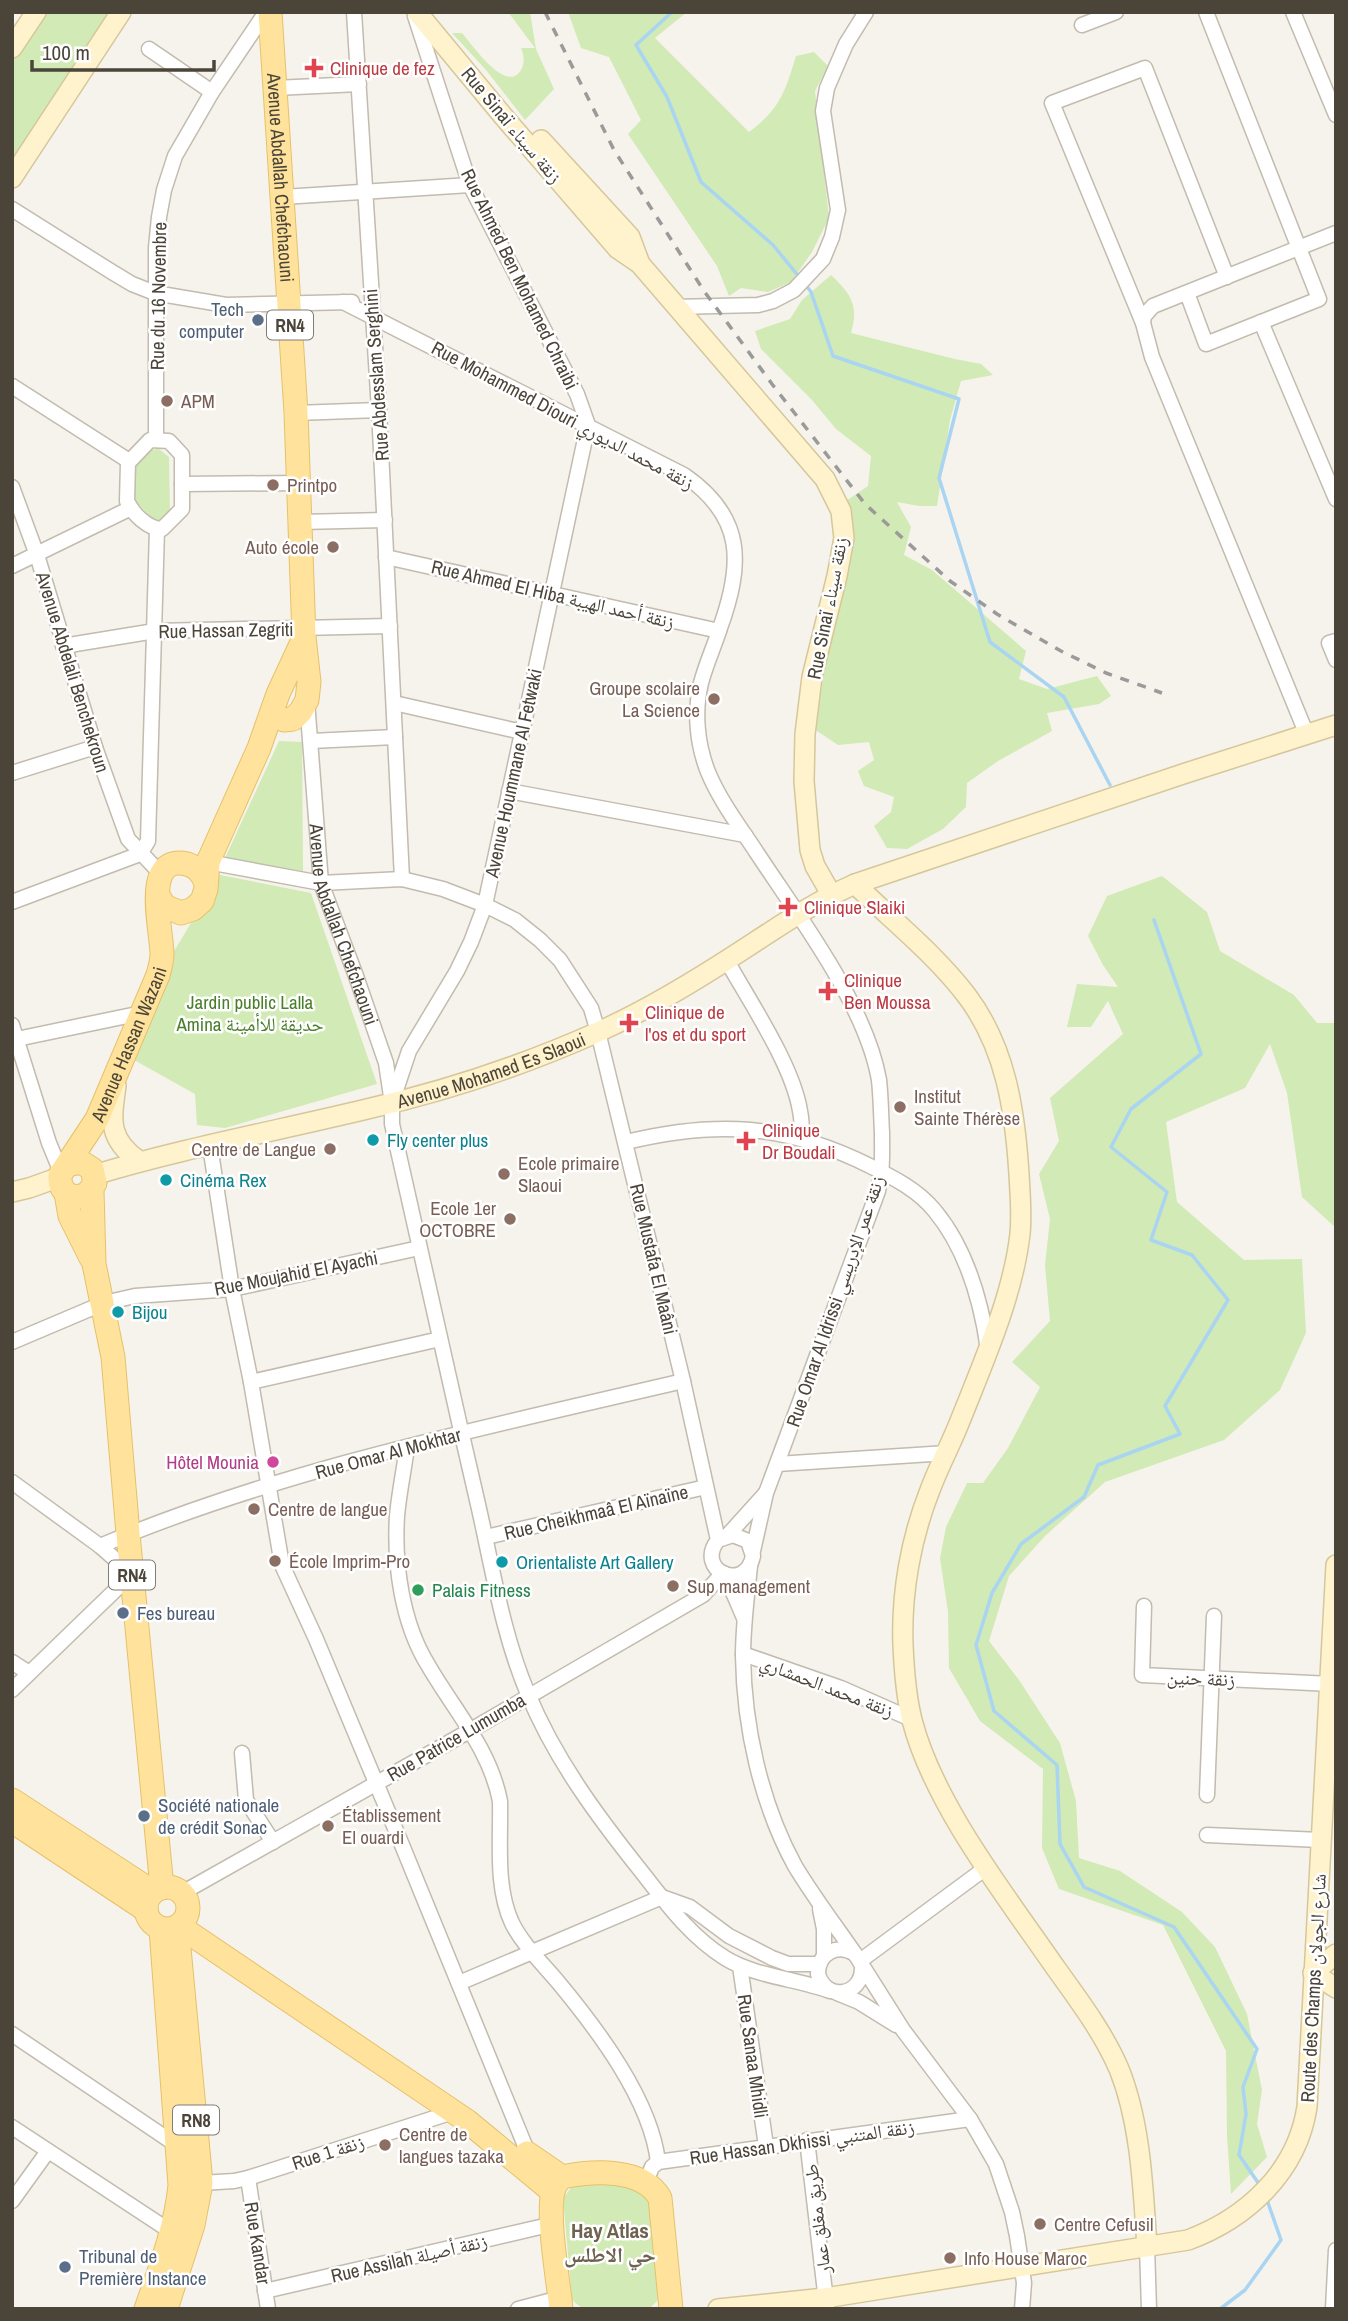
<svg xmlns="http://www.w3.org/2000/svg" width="1348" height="2321" font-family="'Archivo Narrow','Noto Naskh Arabic',sans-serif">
	<rect width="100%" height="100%" fill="#f6f3ec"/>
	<path fill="#d2eab5" d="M37,12H110L12,161V49Z
		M508,12H530L536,49L554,89L525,120L486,70L452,33H462C472,44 506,95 521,70C525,63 524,55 521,48H535Z
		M568,12H687L655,38L749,132C780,109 785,92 796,56L814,52L828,66L815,91L829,218L812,252L791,282L768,292L741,288L729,296L717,266L628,134L641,120L609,57L581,48Z
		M831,275C851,294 859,305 851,333L955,359L981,364L993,375L961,381L950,420L937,506H919L897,502L911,527L904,555L932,570L1026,651L1019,679L1047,689L1097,676L1111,696L1099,704L1047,713L1052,731L998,761L967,783L966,807L943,829L907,849L887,848L874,826L891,812L894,797L864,786L858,771L874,760L869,742L838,745L814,729L830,641L843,503L868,486L871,456L836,429L812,400L761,349L755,331L790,319L802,300Z
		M159,449L169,457L170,511L157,523L135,501L134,469L150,450Z
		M279,741L302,742L303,871L225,858Z
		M220,875L311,893L377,1084L225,1128L197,1125L195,1094L134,1060L159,976Z
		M1162,876L1207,912L1220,951L1294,995L1317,1023H1336V1228L1302,1197L1287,1093L1270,1044L1245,1088L1166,1122L1177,1202L1244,1260L1302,1259L1306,1333L1280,1390L1224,1440L1105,1482L1045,1536L1009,1576L989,1641L1019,1680L1060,1743L1076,1801L1079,1858L1120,1871L1182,1912L1215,1947L1247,2014L1262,2090L1257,2124L1267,2157L1231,2194L1227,2136L1226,2051L1163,1925L1059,1889L1042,1848L1043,1769L980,1721L949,1668L948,1612L940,1558L946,1527L967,1483H983L1008,1448L1040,1387L1012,1362L1050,1321L1045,1265L1050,1219L1039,1174L1059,1141L1050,1098L1123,1034L1108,1001L1091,1027H1067L1077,984L1118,987L1103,965L1088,936L1107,896Z
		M630,2183L650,2196L658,2300L649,2309H583L572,2300L563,2198L571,2188L587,2184Z"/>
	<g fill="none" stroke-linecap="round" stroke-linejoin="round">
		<path stroke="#a9d4f2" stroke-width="3.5" d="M672,12L636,45L667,97L701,182L773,245L800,278
			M805,284L811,292L833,356L959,399L939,478L990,642L1064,697L1110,785
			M1154,920L1201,1054L1131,1109L1111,1147L1167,1192L1151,1240L1192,1255L1228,1300L1165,1406L1180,1434L1098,1465L1084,1497L1021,1544L992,1593L976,1645L994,1711L1057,1765L1060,1844L1084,1887L1174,1927L1257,2049L1243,2087L1246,2114L1239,2155L1261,2187
			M1220,2309L1245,2290L1281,2240L1266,2197"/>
		<g stroke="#c2bbae" stroke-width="17">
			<g id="street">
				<path d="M354,12L379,410L402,879"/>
				<path d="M1293,12L1336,115"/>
				<path d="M1082,25L1116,12"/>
				<path d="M149,49L212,92"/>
				<path d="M275,88L359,84"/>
				<path d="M283,197L470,185"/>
				<path d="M12,209L112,272L132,284L155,293L226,305L352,302"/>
				<path d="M1227,277L1145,68L1052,103L1143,323L1152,357L1307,735"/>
				<path d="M1187,293L1206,344L1319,299L1206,12"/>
				<path d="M343,302L684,475C745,517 743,564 720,628C714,647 706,664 701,683C694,712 697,744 708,772C720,801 740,827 757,853C799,917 866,1005 879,1080C881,1098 881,1116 882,1133C882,1153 883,1171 878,1191L766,1493L753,1551"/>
				<path d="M675,307L758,305L773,301L794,290L823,259L832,237L838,210L823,111L827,88L846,44L866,12"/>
				<path d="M1261,322L1336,499"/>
				<path d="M1143,323L1144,316L1153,306L1336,233"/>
				<path d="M12,386L129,461"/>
				<path d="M296,413L379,410"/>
				<path d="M150,440L169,441L182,455V509L162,529C148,529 132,513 127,501L128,463Z"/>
				<path d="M156,440V248L159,217L164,190L175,156L212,92L266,12"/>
				<path d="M182,484L299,483"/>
				<path d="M12,487L37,555L95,747L128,839L161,874"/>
				<path d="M301,522L385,520"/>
				<path d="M386,557L719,631"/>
				<path d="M12,566L131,508"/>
				<path d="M1336,641L1329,643L1336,660"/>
				<path d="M63,646L155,631L390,626"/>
				<path id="s1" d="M307,701L321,883L356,976L386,1063L392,1103V1124C420,1250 448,1375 477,1500C492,1565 502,1633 528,1694C555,1759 597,1816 641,1871C666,1903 690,1936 725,1958C754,1976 797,1979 830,1991"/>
				<path d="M394,703L522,732"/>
				<path d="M311,741L395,737"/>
				<path d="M12,773L95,747"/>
				<path d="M509,791L745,835"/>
				<path d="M208,862L321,883L402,879L443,889L485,905L515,920L540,940L560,960L591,1008L598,1032L683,1381L718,1540C694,1570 745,1594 753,1556L748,1541L733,1535L718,1540"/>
				<path d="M12,902L140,854L148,841L157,529"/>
				<path d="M727,961C750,1002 793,1066 800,1111C802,1120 802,1130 802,1138"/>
				<path d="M12,1025L49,1143L61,1172"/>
				<path d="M12,1040L142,1013"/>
				<path d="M393,1099L409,1051L457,971L471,942L485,905L588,425L577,394L470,185L415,16"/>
				<path d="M626,1142C717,1120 786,1124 870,1166C894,1178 918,1190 935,1211C967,1250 981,1300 988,1349"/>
				<path d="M210,1146L232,1289L251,1382L282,1565L316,1639L402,1845L528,2153"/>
				<path d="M12,1342L104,1303L135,1296L232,1289L419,1248"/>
				<path d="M251,1382L440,1339"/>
				<path d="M407,1447C404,1470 399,1493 397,1516C394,1565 402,1623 428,1665C454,1710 490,1749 500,1801C501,1840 495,1887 512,1923C523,1945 542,1963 558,1982C597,2029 651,2100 658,2162"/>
				<path d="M777,1464L947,1453"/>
				<path d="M12,1482L100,1546L132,1574L12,1690"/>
				<path d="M728,1535L765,1494"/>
				<path d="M486,1537L706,1487"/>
				<path d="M100,1546C285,1468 488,1427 683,1381"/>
				<path d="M750,1566C747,1596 743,1626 743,1656C744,1727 761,1804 795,1866C813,1896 835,1925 855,1954"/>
				<path d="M725,1574L744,1618"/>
				<path d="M1144,1606L1142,1675L1331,1684"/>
				<path d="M743,1654L841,1688L911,1719"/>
				<path d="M12,1662L29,1673"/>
				<path d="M242,1753L246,1800L273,1842"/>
				<path d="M1207,1795L1214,1616"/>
				<path d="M1207,1835L1320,1840"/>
				<path d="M182,1893L471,1730L703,1595L723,1573"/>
				<path d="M820,1909L824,1929V1956"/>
				<path d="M860,1961L987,1867"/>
				<path d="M740,1966L766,2146"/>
				<path d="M862,1968C862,1996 826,2002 818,1974C818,1953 837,1943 855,1954L903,2030L970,2119L996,2164L1012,2212L1017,2236L1024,2283L1022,2309"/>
				<path d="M459,1983L662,1897L690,1907L729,1936L772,1958L788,1964H819"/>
				<path d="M837,1993L859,2002L896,2025"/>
				<path d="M12,2034L178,2146"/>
				<path d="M12,2127L170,2231"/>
				<path d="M807,2140L827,2309"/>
				<path d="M248,2178L268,2309"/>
				<path d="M646,2182L652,2167L658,2162L970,2119"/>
				<path d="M201,2183L234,2181L248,2178L453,2112"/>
				<path d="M12,2201L48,2151"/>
				<path d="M1147,2247L1149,2309"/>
				<path d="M265,2291L553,2224"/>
				<path d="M518,2309L560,2298"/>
				<path d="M1333,2309L1336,2250"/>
			</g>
		</g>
		<g stroke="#d6c79b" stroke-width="22">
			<g id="secondary">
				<path d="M417,12L503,116L618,249L640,264L825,479L841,511L844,538L837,576L812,677L805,734L804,781L810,850L815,866L831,894"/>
				<path d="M12,48L36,12"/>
				<path d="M541,140L630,237L640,264"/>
				<path d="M12,178L121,12"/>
				<path d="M855,884C892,920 935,954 967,996C1006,1048 1015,1111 1019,1174C1020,1194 1022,1214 1020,1234C1013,1296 983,1363 960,1421C951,1444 939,1466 930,1490C911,1538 901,1593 903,1645C904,1669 906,1696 912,1720C933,1803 1006,1896 1055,1967C1078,1999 1103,2032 1119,2069C1141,2124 1143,2188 1147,2247"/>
				<path d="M116,1086C111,1121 108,1139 139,1161"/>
				<path id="s2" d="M94,1175C184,1148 276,1131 367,1109C446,1091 524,1065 598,1032C648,1010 695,981 741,951C778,927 814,902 855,884L1186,773L1336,725"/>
				<path d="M12,1192L29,1188L60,1177"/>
				<path d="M1336,1954L1313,1973L1336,1988"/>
				<path d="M718,2309L825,2298L1188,2240C1247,2218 1297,2172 1307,2107L1336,1565"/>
			</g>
		</g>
		<g stroke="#e6c16a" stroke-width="25">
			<g id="primary">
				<path id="s3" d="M270,12L296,413L304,637L309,682L307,700L301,711L293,719L284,720"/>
				<path d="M158,895L164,906L181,913L193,909L202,901L206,889L208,862L259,748L278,694L303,640"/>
				<path id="s4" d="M67,1165L81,1162L92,1169L95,1183L87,1194C71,1201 59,1192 60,1175L97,1119L158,975C160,968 162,961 162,954C162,931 141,853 187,864C197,867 202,873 206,883"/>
				<path d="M92,1190L94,1264L113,1357L128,1534L162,1888"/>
				<path d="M66,1193L70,1216L91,1258"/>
				<path d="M12,1800L153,1892"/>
				<path d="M12,1821L146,1910"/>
				<circle cx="167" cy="1908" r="21"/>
				<path d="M179,1926L467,2121L553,2192"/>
				<path d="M527,2153L562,2177"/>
				<path d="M146,2309C160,2269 176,2227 180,2185L161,1929"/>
				<path d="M166,2309L193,2225L201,2183L177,1927"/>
				<path d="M561,2309C558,2277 547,2220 553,2191C555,2185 557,2181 562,2177C592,2171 642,2167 660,2198L671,2309"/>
			</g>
		</g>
		<use href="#street" stroke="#fff" stroke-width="14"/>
		<use href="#secondary" stroke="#fff3cd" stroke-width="19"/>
		<use href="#primary" stroke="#ffe39c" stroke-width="23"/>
		<path stroke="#9a9a9a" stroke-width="3.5" stroke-dasharray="9 9" stroke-linecap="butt" d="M545,12L614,150L704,291L772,384L865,504L950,581L997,614L1061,651L1106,673L1162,693"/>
	</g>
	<g fill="#e0444e" stroke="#fff" stroke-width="2.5">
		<path d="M310.5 57.5h7v7h7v7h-7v7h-7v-7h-7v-7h7z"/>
		<path d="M784.5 896.5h7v7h7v7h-7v7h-7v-7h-7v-7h7z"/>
		<path d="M824.5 980.5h7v7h7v7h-7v7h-7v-7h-7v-7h7z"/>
		<path d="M625.5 1012.5h7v7h7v7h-7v7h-7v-7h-7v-7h7z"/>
		<path d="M742.5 1130.5h7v7h7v7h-7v7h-7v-7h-7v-7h7z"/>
	</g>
	<g fill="#5c6f8a" stroke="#fff" stroke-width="2.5">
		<circle cx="258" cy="320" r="7"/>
		<circle cx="123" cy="1613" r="7"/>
		<circle cx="144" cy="1816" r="7"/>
		<circle cx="65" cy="2267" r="7"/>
	</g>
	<g fill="#8d6e63" stroke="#fff" stroke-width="2.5">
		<circle cx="167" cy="401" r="7"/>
		<circle cx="273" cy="485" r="7"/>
		<circle cx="333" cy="547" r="7"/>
		<circle cx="714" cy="699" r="7"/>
		<circle cx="900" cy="1107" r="7"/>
		<circle cx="330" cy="1149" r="7"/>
		<circle cx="504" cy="1174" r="7"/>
		<circle cx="510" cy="1219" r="7"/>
		<circle cx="254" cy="1509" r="7"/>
		<circle cx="275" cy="1561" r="7"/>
		<circle cx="673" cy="1586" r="7"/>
		<circle cx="328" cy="1826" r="7"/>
		<circle cx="385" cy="2145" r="7"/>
		<circle cx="1040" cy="2224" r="7"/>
		<circle cx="950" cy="2258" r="7"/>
	</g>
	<g fill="#0f9aa8" stroke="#fff" stroke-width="2.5">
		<circle cx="373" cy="1140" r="7"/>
		<circle cx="166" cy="1180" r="7"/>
		<circle cx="118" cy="1312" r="7"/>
		<circle cx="502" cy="1562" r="7"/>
	</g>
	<circle fill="#d1479c" stroke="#fff" stroke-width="2.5" cx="273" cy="1462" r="7"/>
	<circle fill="#2e9e5b" stroke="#fff" stroke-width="2.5" cx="418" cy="1590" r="7"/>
	<g text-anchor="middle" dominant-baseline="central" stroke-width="5" stroke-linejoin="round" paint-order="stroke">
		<g fill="#fff" stroke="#817c74" stroke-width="2">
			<rect x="267" y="310.5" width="46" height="29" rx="5"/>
			<rect x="109" y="1560.5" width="46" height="29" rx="5"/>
			<rect x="173" y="2105.5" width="46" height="29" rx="5"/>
		</g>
		<g font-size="18" font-weight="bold" fill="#4b4439">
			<text x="290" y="325">RN4</text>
			<text x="132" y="1575">RN4</text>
			<text x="196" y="2120">RN8</text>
		</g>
		<g font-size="19" fill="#be3a42" stroke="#fff" text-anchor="start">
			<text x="330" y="68">Clinique de fez</text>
			<text x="804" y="907">Clinique Slaiki</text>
			<text x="844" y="980">Clinique<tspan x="844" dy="22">Ben Moussa</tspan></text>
			<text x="645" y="1012">Clinique de<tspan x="645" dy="22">l'os et du sport</tspan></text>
			<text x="762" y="1130">Clinique<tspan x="762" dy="22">Dr Boudali</tspan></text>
		</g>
		<g font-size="19" fill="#4b4439" stroke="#fff">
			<text transform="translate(512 125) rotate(50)">Rue Sinaï زنقة سيناء</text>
			<text stroke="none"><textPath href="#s3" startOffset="166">Avenue Abdallah Chefchaouni</textPath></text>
			<text transform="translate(520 279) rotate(64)">Rue Ahmed Ben Mohamed Chraibi</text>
			<text transform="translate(158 296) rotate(-89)">Rue du 16 Novembre</text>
			<text transform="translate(376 375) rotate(-94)">Rue Abdesslam Serghini</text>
			<text transform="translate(563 415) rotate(28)">Rue Mohammed Diouri زنقة محمد الديوري</text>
			<text transform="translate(553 594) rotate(13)">Rue Ahmed El Hiba زنقة أحمد الهيبة</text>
			<text transform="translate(827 608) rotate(-79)">Rue Sinaï زنقة سيناء</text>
			<text transform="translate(226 630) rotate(-1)">Rue Hassan Zegriti</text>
			<text transform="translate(73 672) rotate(73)">Avenue Abdelali Benchekroun</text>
			<text transform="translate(513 773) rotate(-78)">Avenue Hoummane Al Fetwaki</text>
			<text stroke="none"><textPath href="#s1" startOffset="228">Avenue Abdallah Chefchaouni</textPath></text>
			<text stroke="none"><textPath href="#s4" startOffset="245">Avenue Hassan Wazani</textPath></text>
			<text stroke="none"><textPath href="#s2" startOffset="411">Avenue Mohamed Es Slaoui</textPath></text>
			<text transform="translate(654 1259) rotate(77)">Rue Mustafa El Maâni</text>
			<text transform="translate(296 1273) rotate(-11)">Rue Moujahid El Ayachi</text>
			<text transform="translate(835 1301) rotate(-71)">Rue Omar Al Idrissi زنقة عمر الإدريسي</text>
			<text transform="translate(388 1453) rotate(-15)">Rue Omar Al Mokhtar</text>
			<text transform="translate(596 1512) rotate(-13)">Rue Cheikhmaâ El Aïnaïne</text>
			<text transform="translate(1201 1678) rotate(2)">زنقة حنين</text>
			<text transform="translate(827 1686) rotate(21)">زنقة محمد الحمشاري</text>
			<text transform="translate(456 1737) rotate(-30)">Rue Patrice Lumumba</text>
			<text transform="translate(1313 1988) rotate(-87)">Route des Champs شارع الجولان</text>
			<text transform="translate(753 2056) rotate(82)">Rue Sanaa Mhidli</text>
			<text transform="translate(802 2142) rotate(-8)">Rue Hassan Dkhissi زنقة المتنبي</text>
			<text transform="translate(328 2152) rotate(-18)">Rue 1 زنقة</text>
			<text transform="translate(817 2219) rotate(-97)">طريق مغلق عمار</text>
			<text transform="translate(258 2243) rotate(81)">Rue Kandar</text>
			<text transform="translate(409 2258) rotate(-13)">Rue Assilah زنقة أصيلة</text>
		</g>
		<g font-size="19" fill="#4e5e75" stroke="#fff" text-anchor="start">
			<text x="244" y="309" text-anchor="end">Tech<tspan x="244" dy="22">computer</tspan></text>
			<text x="137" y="1613">Fes bureau</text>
			<text x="158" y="1805">Société nationale<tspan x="158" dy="22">de crédit Sonac</tspan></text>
			<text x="79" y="2256">Tribunal de<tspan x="79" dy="22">Première Instance</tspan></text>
		</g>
		<g font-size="19" fill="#785e54" stroke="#fff" text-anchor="start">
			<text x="181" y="401">APM</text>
			<text x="287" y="485">Printpo</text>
			<text x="319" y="547" text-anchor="end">Auto école</text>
			<text x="700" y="688" text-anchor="end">Groupe scolaire<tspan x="700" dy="22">La Science</tspan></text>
			<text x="914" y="1096">Institut<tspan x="914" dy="22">Sainte Thérèse</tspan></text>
			<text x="316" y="1149" text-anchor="end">Centre de Langue</text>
			<text x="518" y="1163">Ecole primaire<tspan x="518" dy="22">Slaoui</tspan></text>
			<text x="496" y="1208" text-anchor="end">Ecole 1er<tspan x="496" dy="22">OCTOBRE</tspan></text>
			<text x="268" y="1509">Centre de langue</text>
			<text x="289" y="1561">École Imprim-Pro</text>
			<text x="687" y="1586">Sup management</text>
			<text x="342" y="1815">Établissement<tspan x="342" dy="22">El ouardi</tspan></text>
			<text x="399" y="2134">Centre de<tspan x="399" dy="22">langues tazaka</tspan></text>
			<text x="1054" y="2224">Centre Cefusil</text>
			<text x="964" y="2258">Info House Maroc</text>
		</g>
		<g font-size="19" fill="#4a7f2a" stroke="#fff">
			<text x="250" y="1002">Jardin public Lalla<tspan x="250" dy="22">Amina حديقة للاأمينة</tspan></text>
		</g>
		<g font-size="19" fill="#0d838f" stroke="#fff" text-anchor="start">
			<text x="387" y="1140">Fly center plus</text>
			<text x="180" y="1180">Cinéma Rex</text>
			<text x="132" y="1312">Bijou</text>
			<text x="516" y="1562">Orientaliste Art Gallery</text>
		</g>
		<g font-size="19" fill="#b23c85" stroke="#fff" text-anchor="end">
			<text x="259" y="1462">Hôtel Mounia</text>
		</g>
		<g font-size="19" fill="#27864d" stroke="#fff" text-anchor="start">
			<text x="432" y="1590">Palais Fitness</text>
		</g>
		<g font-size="21" font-weight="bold" fill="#6e6250" stroke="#fff">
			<text x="610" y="2230">Hay Atlas<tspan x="610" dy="24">حي الاطلس</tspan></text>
		</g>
	</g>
	<rect width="1348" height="2321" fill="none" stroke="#4b4439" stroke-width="28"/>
	<path d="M32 60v10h182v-10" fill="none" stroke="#4b4439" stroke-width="3.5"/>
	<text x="42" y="60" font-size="21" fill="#4b4439" stroke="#ffffff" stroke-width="5" paint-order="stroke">100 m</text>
</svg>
